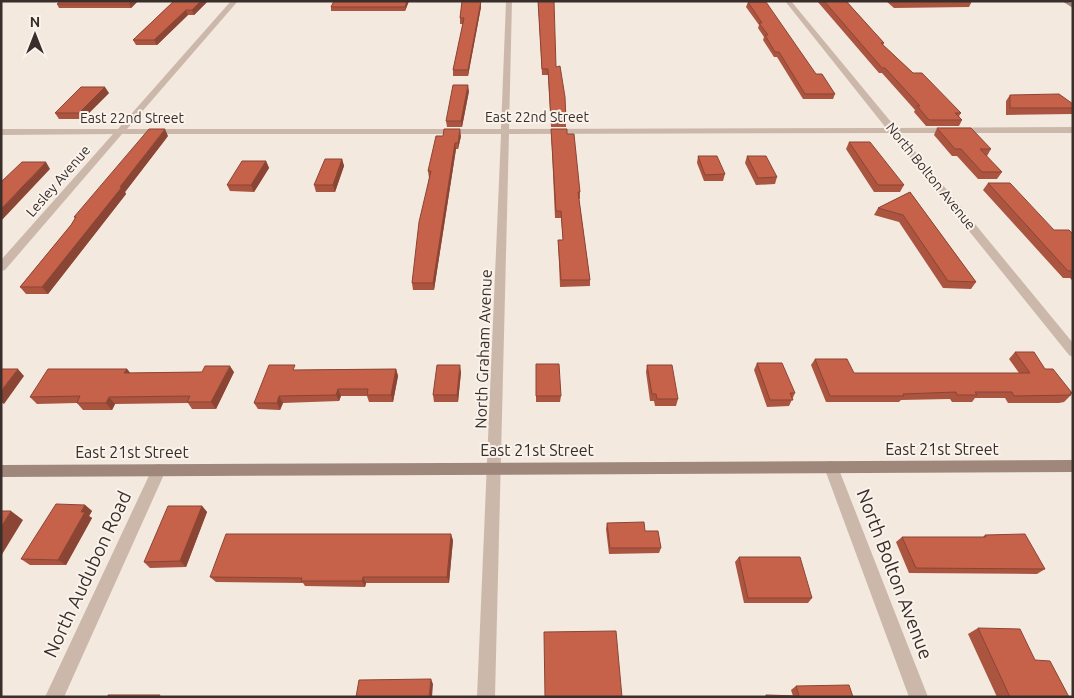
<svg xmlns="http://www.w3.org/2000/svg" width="1074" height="698" font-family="Ubuntu,sans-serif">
	<rect width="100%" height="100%" fill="#f3e9df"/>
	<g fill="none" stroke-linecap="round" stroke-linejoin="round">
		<path fill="#ccb8ab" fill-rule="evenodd" d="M231,1H238L127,129H501L506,1H512L509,129L886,128L785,1H791L896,128L1073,127V133H900L1073,343V357L1069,355L890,133L509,134L495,697H477L501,134H122L5,270L1,271V260L113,134L1,135V129H118Z
			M831,461L836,462L838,467L928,697H909L824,467L826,462Z
			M159,464L164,465L166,470L64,697H45L154,465Z"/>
		<path fill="#a0877c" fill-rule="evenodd" d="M1062,1L1073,3V8Z
			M1073,460V472L1,477V465Z"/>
	</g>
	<path fill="#ab5440" d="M138,1L131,8H59L57,4Z
		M174,1H208L194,15H188L157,45H136L133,40Z
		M334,1H409L405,11H331V7Z
		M456,1H481V7L468,76H453V70L463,24H460V18L462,2H456Z
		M538,1L556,67L566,121V127H551L548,75H542Z
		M817,1H846L884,43L883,45L913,73L961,113L959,116L962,120L959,126H926L914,112L915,110L882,73H879Z
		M886,1H972L969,7L894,8Z
		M748,2L835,94L833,99H803L777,57H774L763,40L764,37L758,28L759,25L746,7Z
		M469,91L462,127H447L446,121Z
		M109,93L83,119H59L55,113Z
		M1010,95L1073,104V114L1006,115V101Z
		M937,128L991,149L987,156H986L1002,172L997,179H978L957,156H952L934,135Z
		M551,129L567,134L580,192V199H579L590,280V286L560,287L558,240H563L561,218H555Z
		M168,136L125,192L126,194L48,294H26L20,287L71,225L75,218L74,217Z
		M461,136L458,149H456L434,290H413L412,283L429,178L428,171Z
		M849,142L904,185L900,192H874L846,149Z
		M698,156L725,174L723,181H704L697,163Z
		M747,156L777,177L775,184L756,185L745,163Z
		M342,159L344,166L335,192H316L314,185Z
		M266,161L269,168L254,192L230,191L227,185Z
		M988,183L1054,230L1073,234V281L1070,278H1063L983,190Z
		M910,192L976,282L971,289L943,288L899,222L874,215L878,208Z
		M1015,352L1045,369L1072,393L1071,394V395L1064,402L1059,403H1008L1005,398H975L972,402H952L950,399L901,400L899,402H826L811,365L815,359L854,373H1019L1009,359Z
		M757,363L795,393L789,406L767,407L754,370Z
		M536,364L561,396L560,402H536Z
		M647,365L678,399L676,406H655L654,401H650L646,372Z
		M127,369L130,373L234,372L216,409H192L188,403L115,404L112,410H83L77,403L37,404L30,397Z
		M396,369L398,376L393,402H369L367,396H341L339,401L283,403L280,410L258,409L254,403L297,370Z
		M461,372L458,402H434L433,395Z
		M85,505L92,511L89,516L92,518L66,565H30L21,559Z
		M202,506L207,512L186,567L150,568L144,562Z
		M607,523L645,531L661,548L659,553L609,554L606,529Z
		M985,535L1045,569L1037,574L909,573L896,542L902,537H983Z
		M453,540L449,583H366L365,587L305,586L303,583L216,582L210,577Z
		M739,557L812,598L808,603H744L735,562Z
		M978,628L1035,660L1069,697H997L968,634Z
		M796,686L853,697H764L766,695L793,696L791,690Z"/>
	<path fill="#8b4534" d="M132,1H138L131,8L129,4Z
		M201,1H208L194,15L192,10Z
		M407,1H409L405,11V7Z
		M481,1V7L468,76V70Z
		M186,10L188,15L157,45L154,40Z
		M468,85L469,91L462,127L461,121Z
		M105,87L109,93L83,119L79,113Z
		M165,129L168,136L125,192L126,194L48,294L42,287Z
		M460,129L461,136L458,149V143Z
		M455,143L456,149L434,290L433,283Z
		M342,159L344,166L335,192L333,185Z
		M266,161L269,168L254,192L251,185Z
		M46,162L50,169L1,221V209Z
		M460,365L461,372L458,402L457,395Z
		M230,366L234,372L216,409L211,402Z
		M18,369L24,376L4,404L1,402V391Z
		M127,369L132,375L124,373Z
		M396,369L398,376L393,402L391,395Z
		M338,389L341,396L339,401L336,395Z
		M279,396L283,403L280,410L277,403Z
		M109,397L115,404L112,410L106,403Z
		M85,505L92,511L89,516L92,518L66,565L58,560Z
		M202,506L207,512L186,567L180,561Z
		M11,511L23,520L1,556V527Z
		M451,534L453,540L449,583L447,577Z
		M363,577L366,583L365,587L362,581Z
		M431,679L433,684L432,697H429Z"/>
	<path fill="#c7624a" stroke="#8b4534" d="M61,1H132L129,4H57Z
		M174,1H201L192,10H186L154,40H133Z
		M334,1H407L405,7H331Z
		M462,1H481L468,70H453L464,18H460Z
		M538,1H554L556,67L560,66L565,97L566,121H551L548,69H542Z
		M824,1H846L884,43H881L913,73H922L961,113H955L962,120H929L917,106H920L885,68H882Z
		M748,2H766L816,74H822L835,94H805L779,52H775L765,35H768L759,23H762Z
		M453,85H468L461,121H446Z
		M81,87H105L79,113H55Z
		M1059,94L1073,104V108H1010V95Z
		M937,128H971L991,149H980L1002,172H982L961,149H955Z
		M149,129H165L120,187H122L42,287H20L71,225L76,217H74Z
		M444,129H460L458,143H455L433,283H412L419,222L431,171H428L436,136H443Z
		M551,129H567V134H574L580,192H578L590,280H561L558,240H563L561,211H556Z
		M849,142H870L904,185H878Z
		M698,156H717L725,174L705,175Z
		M747,156H766L777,177L758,178Z
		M325,159H342L333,185H314Z
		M242,161H266L251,185H227Z
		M22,162H46L1,209V182Z
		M988,183H1010L1054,230H1069L1073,234V271H1068Z
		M910,192L976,282L948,281L903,215L878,208Z
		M1015,352H1034L1045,369H1053L1072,393H1070L1071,395L1014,396L1012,392H975L977,395H957L956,392L903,394L904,396H830L815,359H847L854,373H1030Z
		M757,363H782L795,393H790L793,400H770Z
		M536,364H559L561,396H536Z
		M269,365H295L293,370L396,369L391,395H367L368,389H338L336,395L279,396L277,403H254Z
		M437,365H460L457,395H433Z
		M647,365H672L678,399H657L656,394H652Z
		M205,366H230L211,402H187L190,396L109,397L106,403H77L80,396L30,397L48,369H127L124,373L202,372Z
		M1,369H18L1,391Z
		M56,504L85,505L81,512H85L58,560L21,559Z
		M168,506H202L180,561L144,562Z
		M1,511H11L1,527Z
		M644,522L645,531H658L661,548H610L607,523Z
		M226,534H451L447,577H363L362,581H301L302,578L210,577Z
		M1025,534L1045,569L916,568L902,537H986L985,535Z
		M739,557H800L812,598H748Z
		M978,628L1020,629L1035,660L1050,661L1069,697H1010Z
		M616,631L622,697H545L544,632Z
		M431,679L429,697H356L359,680Z
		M849,685L853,697H767L766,695L799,696L796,686Z
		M108,695H160L159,697H108Z"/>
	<g text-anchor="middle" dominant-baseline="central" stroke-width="4" stroke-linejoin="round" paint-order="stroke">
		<g font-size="14" fill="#3a2e2a" stroke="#faf3ec">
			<text x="537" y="117">East 22nd Street</text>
			<text x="132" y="118">East 22nd Street</text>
			<text transform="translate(931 176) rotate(51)">North Bolton Avenue</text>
			<text transform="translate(58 181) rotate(-49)">Lesley Avenue</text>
		</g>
		<g font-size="16" fill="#3a2e2a" stroke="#faf3ec">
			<text transform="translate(483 349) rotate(-88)">North Graham Avenue</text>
			<text x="942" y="449">East 21st Street</text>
			<text x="537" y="450">East 21st Street</text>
			<text x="132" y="452">East 21st Street</text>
		</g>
		<g font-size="19" fill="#3a2e2a" stroke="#faf3ec">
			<text transform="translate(87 574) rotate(-65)">North Audubon Road</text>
			<text transform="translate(895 574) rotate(69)">North Bolton Avenue</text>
		</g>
	</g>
	<rect width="1074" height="698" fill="none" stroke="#3a2e2a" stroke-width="5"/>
	<g transform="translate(35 35)" stroke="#faf3ec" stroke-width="4" paint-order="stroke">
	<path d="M0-4L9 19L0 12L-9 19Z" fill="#3a2e2a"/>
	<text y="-8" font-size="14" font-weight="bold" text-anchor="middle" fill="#3a2e2a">N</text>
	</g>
</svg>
